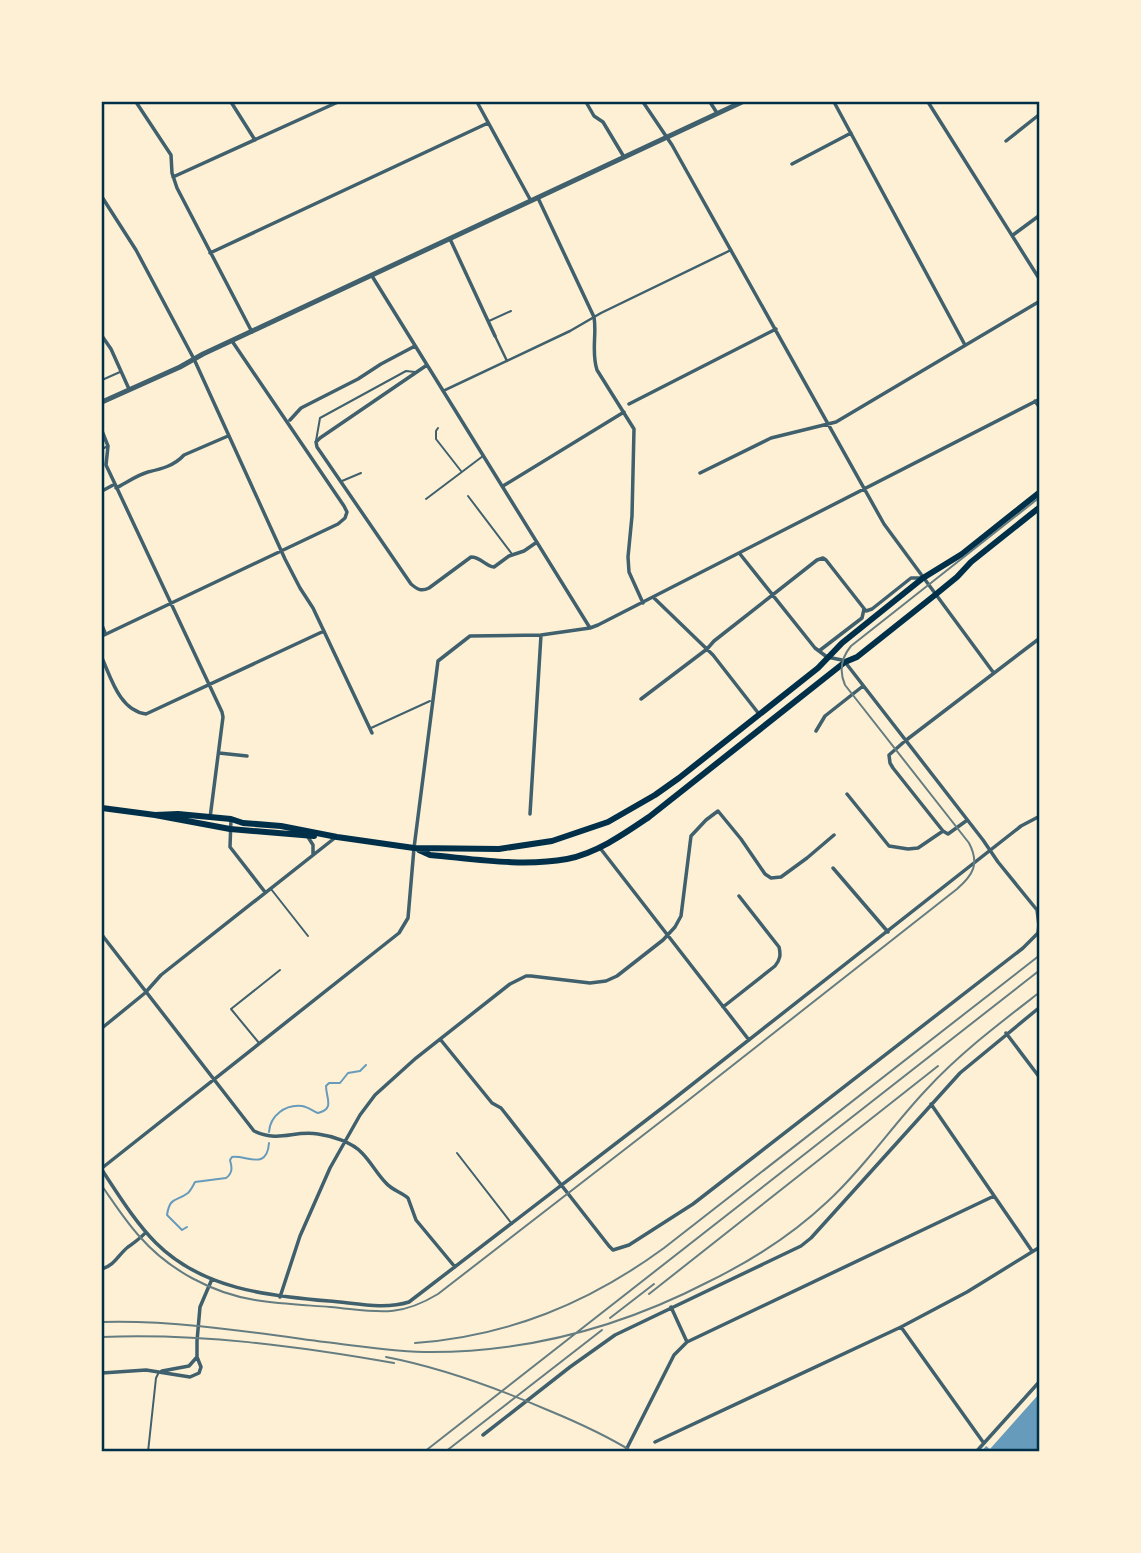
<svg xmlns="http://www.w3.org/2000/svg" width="1141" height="1553" font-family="'Source Sans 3',sans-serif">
	<rect width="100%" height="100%" fill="#fdf0d5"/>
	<path fill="#669bbc" d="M1039,1394V1451H982L986,1446L990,1449Z"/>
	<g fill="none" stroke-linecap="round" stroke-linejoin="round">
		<path stroke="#669bbc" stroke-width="2" d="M269,1132C270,1116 285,1104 302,1106C308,1107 313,1111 318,1113C335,1109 326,1098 326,1086L329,1083H340L348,1073L360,1071L366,1065
			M187,1227L182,1230L167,1215C170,1196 176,1202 188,1193C191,1190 193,1186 195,1182L226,1178C233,1173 232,1167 230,1160L232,1157C246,1155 267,1171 269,1143"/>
		<path stroke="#3f606c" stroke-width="2" d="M489,321L511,311
			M102,380L120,372
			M438,428L436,431V439L461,471
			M316,441L320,418L406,371L415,372
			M342,481L361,473
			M468,496L512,554
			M426,499L483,456
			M371,728L430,701
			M271,889L308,936
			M259,1043L231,1009L280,970
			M457,1153L512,1224
			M148,1452L156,1378L159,1372"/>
		<path stroke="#3f606c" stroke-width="2.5" d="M495,336L507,361
			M443,391L570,331L601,313L731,250
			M102,449L108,446
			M102,624L106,634"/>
		<path stroke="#3f606c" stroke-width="3.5" d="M136,102L171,155L172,173L177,188L252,332
			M231,102L255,140
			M477,102L531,201
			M586,102L594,116L603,122L624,157
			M643,102L672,145L884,524L993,672
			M710,102L717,113
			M834,102L965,345
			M928,102L1040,280
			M1006,141L1040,114
			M792,164L851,133
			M173,177L338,102
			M102,197L136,250L194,359L285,559L300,588L313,608L372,733
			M538,198L594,317C597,334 591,352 597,370L634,429L632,516L628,557L629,572L643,603
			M1013,235L1040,215
			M450,239L495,336
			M210,253L488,123
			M372,276L590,628
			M102,336L111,349L129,389
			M427,365L320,438L316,442L317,447L411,584C417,589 421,592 429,588L471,557C481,557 485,566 494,567L509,556L524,551L537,542
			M1035,401L1040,408
			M629,404L776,329
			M290,420L301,408L358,379L381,364L415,346
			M102,431L108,446L106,465L115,484L102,491
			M700,473L771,438L836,422L1040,301
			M115,484L222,712L223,717L210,818
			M503,486L624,412
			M116,488C126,483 137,475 148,472C161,469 174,466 184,455L228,436
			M653,597L713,655L759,714
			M102,636L338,524L345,518L347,512L344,506L232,341
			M819,651L862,618L864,609
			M102,658C111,678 120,711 146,714L324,631
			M641,699L707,649L714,641L817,560L823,558L826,560L866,611L872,609L911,578H921
			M816,731L825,716L863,686
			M219,753L247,756
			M847,794L889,846L908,849L918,848L943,831L948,834L966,821
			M530,814L541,635
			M231,819L230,847L265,892
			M943,831L893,768L890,763L889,755L905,741L1040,638
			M308,837L313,845V854
			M600,848L749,1040
			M833,868L888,932
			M102,935L254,1131C280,1143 293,1130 318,1134C332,1136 352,1142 362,1153C371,1162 377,1174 386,1183C392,1190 401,1192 408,1198L416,1220L455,1267
			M723,1007L775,966C780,960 781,955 779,947L739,896
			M102,1028L145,993L161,975L336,837
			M1006,1033L1040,1078
			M440,1039L492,1103L501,1108L505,1113L609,1246L613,1250L629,1245L693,1204L1023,948L1038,933L1039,925L1037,910L998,862L983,840L845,662L842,660L827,657L815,648L740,554
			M931,1104L1032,1251
			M102,1168L399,933L408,918L414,848L438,661L470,636L541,635L590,628L598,625L1040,399
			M102,1170C118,1194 135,1222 156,1243C202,1289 268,1296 329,1301C355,1303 384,1310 409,1302L666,1105L1021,826L1040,816
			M102,1269C115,1265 118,1255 128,1247C135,1242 141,1238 146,1232
			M280,1297L300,1236L330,1168L360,1115L375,1095L416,1058L510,984L526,976H531L590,983L606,981L617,976L663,940L675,927L681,916L691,836L706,820L718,811L741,839L765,874L771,878L781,877L807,858L834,835
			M671,1307L687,1342
			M901,1327L983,1442
			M162,1371L189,1366L197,1357
			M102,1373L146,1370L190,1377L199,1373L201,1367L197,1357V1341L200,1307L212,1279
			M483,1435L570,1367L615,1335L801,1246L811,1238L960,1073L1040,1007
			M655,1442L901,1327L967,1292L1040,1247
			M625,1452L674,1355L687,1342L994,1196
			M976,1452L1040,1381"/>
		<path stroke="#3f606c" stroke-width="5" d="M102,402L180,367L203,354L742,102"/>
		<path stroke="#003049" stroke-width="6" d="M102,808L155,815L230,829L314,836
			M155,815L178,814L231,819L243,823L281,826L337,837L414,848L499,849L552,841L608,822L655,795L679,778L818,668L842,643L923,578L962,554L1040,492
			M419,850L430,855C475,859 522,867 567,859C597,853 624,834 649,817L845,662L857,657L935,595L957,577L971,562L1040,507"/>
		<path stroke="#657d81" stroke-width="2" d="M102,1186C114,1203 126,1222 140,1237C169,1270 212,1293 255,1300C280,1304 305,1305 330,1307C375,1311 397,1319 438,1294L686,1102L957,889C973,875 980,864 969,843L845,685C839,671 841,658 851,646L1040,497"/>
		<path stroke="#657d81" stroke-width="2" d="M649,1294L938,1066
			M610,1318L654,1284
			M102,1322C176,1320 251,1332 325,1342C360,1346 396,1352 431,1352C529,1352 621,1327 708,1282C751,1261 792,1235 827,1202C864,1168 892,1126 926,1090C960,1053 1000,1023 1040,992
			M102,1337C199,1333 298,1346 394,1363
			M415,1343C509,1336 589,1303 664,1248L1040,955
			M386,1357C443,1368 497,1388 550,1411C579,1423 607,1436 633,1452
			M424,1452L1040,970
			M445,1452L602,1330"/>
	</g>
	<rect width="1141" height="1553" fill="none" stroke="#fdf0d5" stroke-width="206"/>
	<rect x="103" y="103" width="935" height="1347" fill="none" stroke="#003049" stroke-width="2.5"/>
</svg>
